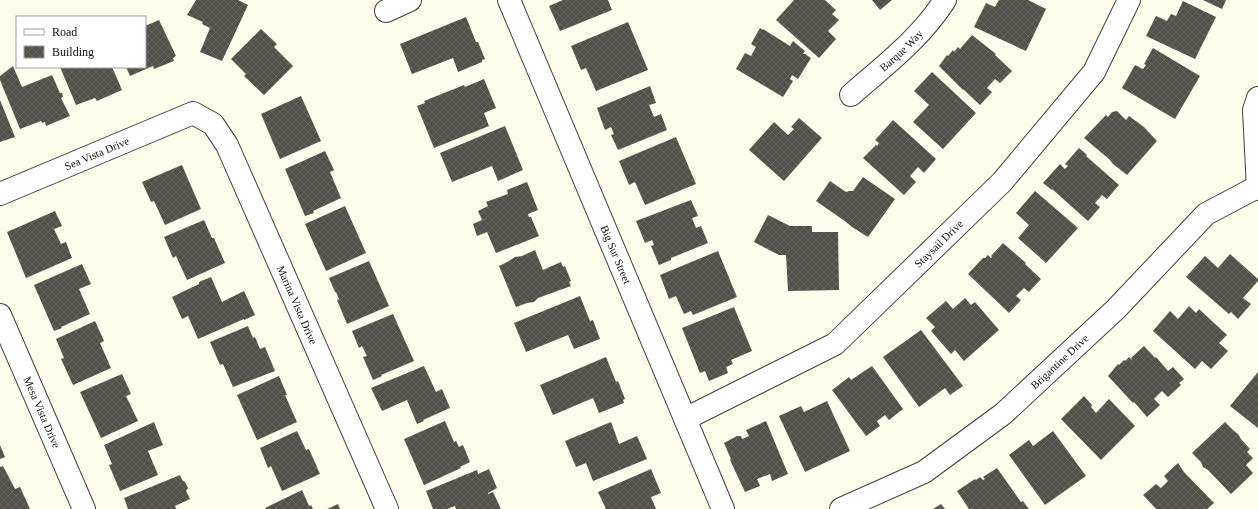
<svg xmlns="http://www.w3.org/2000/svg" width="1258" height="509" font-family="'Times New Roman',serif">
	<defs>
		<pattern id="building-cross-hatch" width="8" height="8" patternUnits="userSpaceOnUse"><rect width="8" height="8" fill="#544f49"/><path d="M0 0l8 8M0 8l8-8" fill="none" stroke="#68645f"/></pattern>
	</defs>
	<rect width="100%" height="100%" fill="#fefdec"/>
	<path fill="url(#building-cross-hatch)" d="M196,0H238L248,5L222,61L200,52L210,28L202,24L203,22L187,15Z
		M563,0H608L612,10L560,31L549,6Z
		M794,0H825L836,10L832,14L839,20L828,31L836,39L819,58L776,20Z
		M872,0H892L880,10Z
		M999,0H1028L1046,9L1026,51L974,27L986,3L995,7Z
		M1203,0H1226L1222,9Z
		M1183,1L1216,17L1195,59L1146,36L1156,16L1167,21L1171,14L1176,16Z
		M466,17L476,42H478L485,59L482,60V62L458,72L453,58L412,74L400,44Z
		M159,20L176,56L173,58L174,61L154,69L153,66L130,76L126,67H145V26Z
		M628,22L648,70L596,91L586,68L581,70L571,46Z
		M760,28L763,30V29L790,46L793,41L805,51L803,54H805L811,58L798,79L792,75L790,79L793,81L783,97L736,69L745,53L751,56L756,47L751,44Z
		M261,29L277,44L274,47L293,66L264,95L244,76L246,74L231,59Z
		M972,35L996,54L995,55L1012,71L1000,83L995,79L987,88L992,92L980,105L963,89V90L939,66L947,55L948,56L953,50L954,52L958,47L960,49Z
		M1153,48L1200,76L1175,119L1122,88L1135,65L1143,69L1146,65L1144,64Z
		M13,66L22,87L52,75L60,93H62L63,97L61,98L70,116L46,126L45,122L42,123L41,121L20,129L0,80V76Z
		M60,67H112L122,90L97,101L95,98L76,105Z
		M932,72L976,113L943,149L913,122L929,105L914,91Z
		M484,79L496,108L484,113L489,126L434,148L417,106L425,103L424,101L464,85L465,87Z
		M650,86L656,103L649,105L654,117L661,114L667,130L618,150L611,135L614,134L611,127L605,130L597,108Z
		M301,96L321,141L280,159L261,114Z
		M0,100L15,137L0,142Z
		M1117,111L1126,120L1129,116L1144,127L1157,141L1127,175L1113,164L1109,159L1084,138L1106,115L1108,117L1112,112Z
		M799,118L822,138L784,181L749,150L774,122L788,135L794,129L791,127Z
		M893,120L936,159L924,173L918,167L910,176L916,182L904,195L863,158L876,145L877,146L879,143L875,140Z
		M505,126L523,170L498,181L492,166L452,182L440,153Z
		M676,137L696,184L645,205L635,182L629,185L619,161Z
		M1079,148L1087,155L1086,156L1119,185L1107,199L1102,195L1095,203L1100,207L1088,221L1052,189V190L1043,183L1060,164L1065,169L1068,166L1065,164Z
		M325,151L334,170L330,172L341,198L313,211L314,213L305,216L285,169Z
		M182,165L201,209L165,225L154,201L151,202L142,182Z
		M863,177L895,199L868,237L852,227L846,222L816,201L830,181L846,192L849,191H853Z
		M527,182L538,210L528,214L529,217H531L539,236L496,253L487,232L477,236L473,224L482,220L478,211L488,206L486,202L508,194L507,190Z
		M1035,191L1078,228L1046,263L1018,238L1029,225L1016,213Z
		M691,200L698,216L692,218L696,228L701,226L708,243L671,258V260L659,265L651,246L654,245L652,240L645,243L636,221Z
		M345,206L366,253L326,271L305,224Z
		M55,211L62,226L54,229L61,244L66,242L72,258L26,278L7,232Z
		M768,215L790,226H812V232H838L839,290L788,291L786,255H779L754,242Z
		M204,220L212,238H214L225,263L187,280L176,256L173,258L164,237Z
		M1003,243L1026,263L1025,264L1041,279L1029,292L1024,288L1016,296L1021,300L1009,313L968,274L983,258H985L988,255L991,258L992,257L991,256Z
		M535,250L543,270L561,262L563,267L565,266L571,281L569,282L571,286L538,298L534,302L527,303L516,307L499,266L509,261L515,257L522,256Z
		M718,251L737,297L693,315L691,311L684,314L676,296L669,299L660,275Z
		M1230,254L1258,279V281L1243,298L1251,304L1238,319L1231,312L1229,314L1186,277L1205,256L1218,268Z
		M369,261L389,306L347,324L337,300L339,299L336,292H335L329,278Z
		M82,264L91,284L79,289L90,314L61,327L62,328L54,331L34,285Z
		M211,277L222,302L244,291L255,315L244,320V319L198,339L188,316L182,319L172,297L199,284V282Z
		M580,296L590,321L593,320L600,339L574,349L568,335L526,352L514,323Z
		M965,298L971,305L975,302L999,330L964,361L955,350L951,354L931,331L935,327L926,318L946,301L953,309Z
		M1189,306L1196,313L1199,309L1227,335L1219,343L1228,351L1211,369L1202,361L1195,369L1153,331L1170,311L1178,319Z
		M734,307L752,351L731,360L733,364L726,367L728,373L709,381L705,371L700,373L682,328Z
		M393,314L414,361L381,375L382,376L373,380L363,357L367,356L362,346L359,348L352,331Z
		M95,321L104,341L100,343L111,368L73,385L61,359L64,358L56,339Z
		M248,326L253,338L255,337L260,349L265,347L275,371L233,387L223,364L220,365L210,342Z
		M921,330L963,386L950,395L945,388L919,407L883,357Z
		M1144,346L1155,358L1156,357L1168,371L1173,367L1184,379L1179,383L1181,385L1168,397L1162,391L1154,399L1160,405L1147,417L1134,402L1133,403L1108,376L1118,364L1119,365L1124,360L1125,361L1129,357L1133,361L1131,358Z
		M606,357L616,382L618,381L625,399L623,400L624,403L599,413L593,398L553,415L540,385Z
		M424,366L436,392L442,389L450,408L423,420L424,421L417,424L407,400L382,411L371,388Z
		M872,366L903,409L889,420L885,415L877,421L880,426L866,436L832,390L849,377L851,380Z
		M1258,372V428L1230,406Z
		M122,374L131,394L126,396L138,421L101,438L80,392Z
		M279,376L287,395H285L297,422L257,440L237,395Z
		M1084,396L1092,405L1091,407L1096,413L1109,399L1135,426L1101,460L1061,419Z
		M827,401L850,451L805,472L779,416L801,406L804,412Z
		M445,421L454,442L456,441L459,447L463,445L470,462L460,467L461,468L424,485L404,439Z
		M766,421L788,474L772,481L770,474L757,479L760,486L745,492L730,460L731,459L724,443L737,436H741L742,439L749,436L746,430Z
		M154,422L163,445L148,451L158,475L120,491L109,465L112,464L104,445Z
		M611,422L619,444L637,436L647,459L593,481L586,463L576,467L565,441Z
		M1225,422L1234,431L1238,434L1241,439L1250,449L1247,452L1253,458L1246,465L1253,473L1231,494L1208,470L1203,467L1201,462L1192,453Z
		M297,431L306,450L309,449L320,474L282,491L271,466L268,468L260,448Z
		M1053,431L1086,476L1045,505L1009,455L1029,440L1033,446Z
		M0,445L5,457L0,459Z
		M1178,463L1184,472L1214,503L1207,509H1156L1143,495L1156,484L1161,488L1168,481L1164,476Z
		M3,466L15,489L20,487L30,509H0V467Z
		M997,468L1021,502L1023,501L1029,509H969L957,491L975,479L976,480L980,477L983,480L985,479L983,477Z
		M489,469L497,488L488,493V494L493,492L501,509H456L455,506L447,509H433L426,491L477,470L478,474Z
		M651,469L661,493L651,497L656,509H606L598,492Z
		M180,475L182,480L185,482L188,488L186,491L190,499L175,506L176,509H128L124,498Z
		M302,490L309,506L311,505L313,509H266L265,508Z
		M338,504L340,509H327Z
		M941,504L945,509H933Z"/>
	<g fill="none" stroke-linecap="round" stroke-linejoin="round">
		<g stroke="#3f3f3f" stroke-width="24">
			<g id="minor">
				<path id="s1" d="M509,0L723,509"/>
				<path d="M386,11L410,0"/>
				<path id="s2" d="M851,95C884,66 921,38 945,0"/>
				<path d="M1258,98L1254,110L1258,189"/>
				<path id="s3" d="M0,194L193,113L213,124L227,145L387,509"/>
				<path id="s4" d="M0,315L84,509"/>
				<path id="s5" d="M685,419L835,344L1002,182L1094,72L1129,0"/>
				<path id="s6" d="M841,509L924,472L1003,414L1116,309L1206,214L1257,187"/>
			</g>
		</g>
		<use href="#minor" stroke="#fff" stroke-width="22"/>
	</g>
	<g text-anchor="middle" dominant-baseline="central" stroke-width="4" stroke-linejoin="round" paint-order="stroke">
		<g font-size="11" fill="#0c0c0c" stroke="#fff">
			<text stroke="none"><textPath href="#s2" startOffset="67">Barque Way</textPath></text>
			<text stroke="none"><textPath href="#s3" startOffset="105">Sea Vista Drive</textPath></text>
			<text stroke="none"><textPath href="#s5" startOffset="312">Staysail Drive</textPath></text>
			<text stroke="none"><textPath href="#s1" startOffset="276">Big Sur Street</textPath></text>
			<text stroke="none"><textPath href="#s3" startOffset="432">Marina Vista Drive</textPath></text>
			<text stroke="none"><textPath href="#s6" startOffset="266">Brigantine Drive</textPath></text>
			<text stroke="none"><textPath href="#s4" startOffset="106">Mesa Vista Drive</textPath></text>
		</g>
	</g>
	<rect x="16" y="16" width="130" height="52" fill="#ffffff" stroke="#9e9e9e"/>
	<rect x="24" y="29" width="20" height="6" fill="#ffffff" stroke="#9e9e9e"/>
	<text x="52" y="36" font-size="12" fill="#0c0c0c">Road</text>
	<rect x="24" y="46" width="20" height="12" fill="url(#building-cross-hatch)" stroke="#9e9e9e"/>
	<text x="52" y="56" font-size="12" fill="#0c0c0c">Building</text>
</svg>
